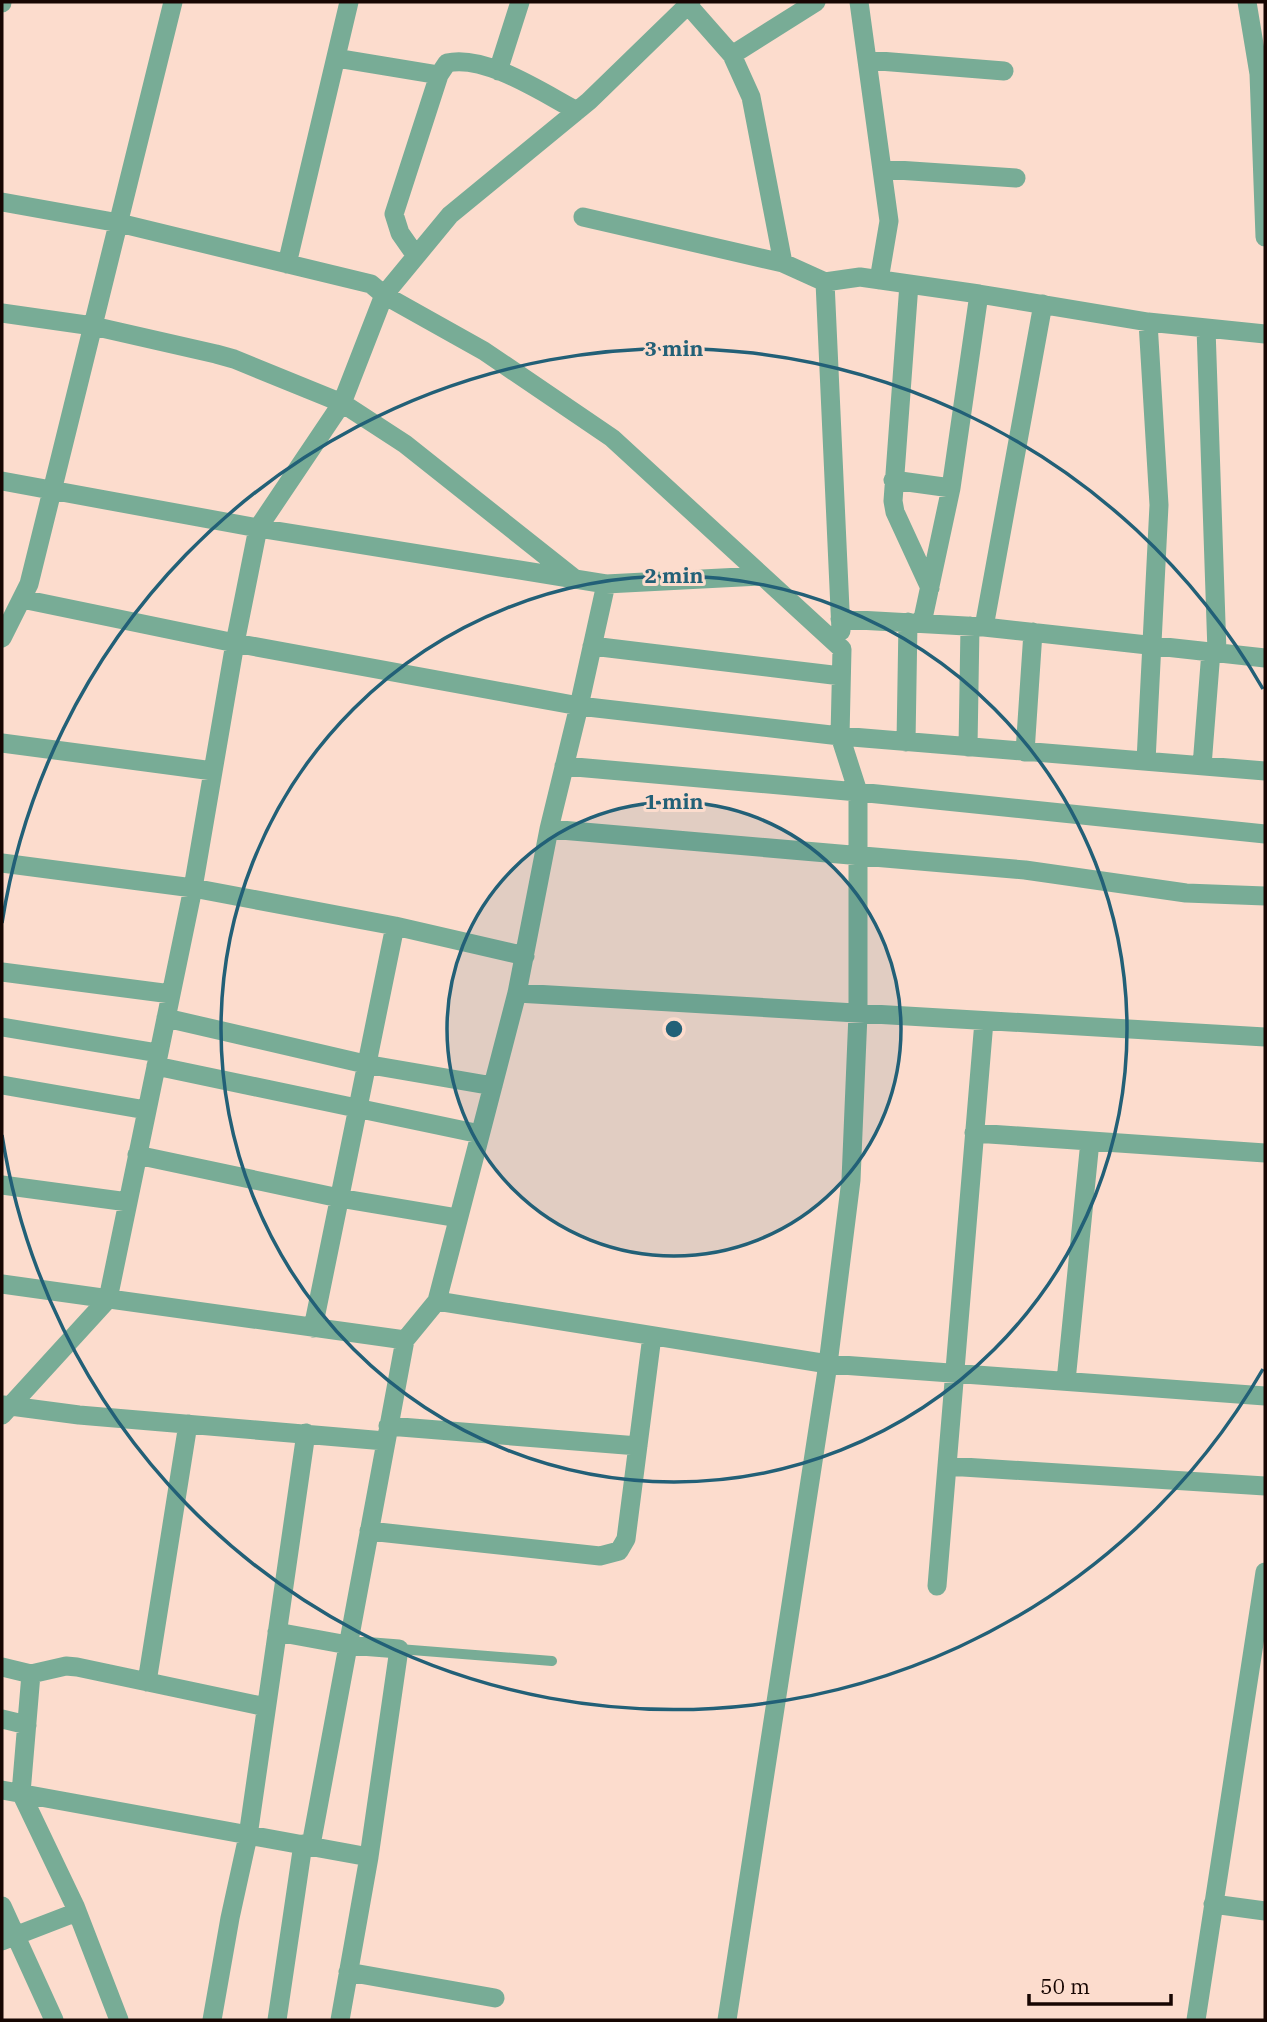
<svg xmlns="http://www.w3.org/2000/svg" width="1267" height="2022" font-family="'IBM Plex Serif',serif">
	<rect width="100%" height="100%" fill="#fcdccd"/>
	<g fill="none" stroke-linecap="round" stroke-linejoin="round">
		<path stroke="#78ac96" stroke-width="10" d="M399,1649L552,1661"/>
		<path stroke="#78ac96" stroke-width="19" d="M859,2L889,221L879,280
			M1247,2L1259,74L1265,237
			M2,3V2
			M688,5L732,55L751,97L783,263L825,282L860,277L979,294L1148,322L1265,334
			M732,55L816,2
			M336,58L439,75
			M867,60L1004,71
			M498,71L520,2
			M882,169L1016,178
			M2,202L119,223L371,284L384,295L484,351L612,438L842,649L840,736L858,792V1014L851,1180L828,1364L727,2020
			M583,217L783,263
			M416,256L400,233L394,214L439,75L447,63C485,54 543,93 577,111
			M287,264L349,2
			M825,282L841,631
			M909,284L893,501L895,512L930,588
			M2,313L93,326L216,354L234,359L342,403L405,444L575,579
			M1206,328L1217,652
			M893,480L951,488
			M2,481L258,528L606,584L760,576
			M606,584L579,706L840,736L1265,771
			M840,619L984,627L1265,658
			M922,623L951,488L979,294
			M984,627L1043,304
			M2,638L29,584L173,2
			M592,646L841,676
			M906,742L908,622
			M2,743L213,771
			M968,747L970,626
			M1025,752L1033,632
			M1146,761L1159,505L1148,322
			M564,766L858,792L1265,834
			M1202,766L1211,651
			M549,829L1025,870L1186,893L1265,896
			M2,863L193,888L395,926L525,956
			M2,972L171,994
			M517,993L1265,1037
			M166,1018L365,1064L493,1086
			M2,1027L158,1053
			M156,1066L480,1134
			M2,1085L146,1110
			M974,1133L1265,1153
			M137,1155L339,1198L458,1218
			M2,1185L128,1202
			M2,1284L405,1340L437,1301L517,993L549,829L579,706L235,643L22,599
			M437,1301L828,1364L1265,1396
			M313,1328L395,926
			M1066,1381L1090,1141
			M3,1405L79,1415L385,1441
			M2,1415L108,1299L193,888L235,643L258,528L342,403L384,295L450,215L589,101L691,2
			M388,1426L638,1446
			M947,1466L1265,1486
			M369,1531L600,1556L619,1551L626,1539L652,1336
			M937,1586L984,1021
			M277,1632L348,1645L399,1649L369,1857L340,2020
			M2,1667L31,1674L66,1666L77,1667L266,1707
			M31,1674L21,1793L75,1906L119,2020
			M147,1682L188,1424
			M2,1719L27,1725
			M2,1790L369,1857
			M311,1845L405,1340
			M1213,1904L1265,1911
			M2,1906L54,2020
			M2,1941L77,1912
			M348,1972L495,1998
			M212,2020L230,1918L248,1836L306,1433
			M277,2020L303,1844
			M1196,2020L1265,1572"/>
	</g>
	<circle cx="674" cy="1029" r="227" fill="#226077" fill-opacity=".12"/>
	<g fill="none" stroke="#226077" stroke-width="3.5">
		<circle cx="674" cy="1029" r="227"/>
		<circle cx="674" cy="1029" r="453"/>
		<path d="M1263 1369A680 680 0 0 1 2 1135M2 923A680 680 0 0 1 1263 689"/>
	</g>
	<circle cx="674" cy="1029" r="10" fill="#226077" stroke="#fcdccd" stroke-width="3.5"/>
	<g font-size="21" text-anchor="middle" font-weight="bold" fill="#226077" stroke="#fcdccd" stroke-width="6" stroke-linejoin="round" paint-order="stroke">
		<text x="674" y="356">3 min</text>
		<text x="674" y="583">2 min</text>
		<text x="674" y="809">1 min</text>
	</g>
	<rect width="1267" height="2022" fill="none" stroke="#170602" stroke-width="7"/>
	<path d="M1029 1994v10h142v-10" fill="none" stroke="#170602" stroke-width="3.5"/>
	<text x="1040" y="1994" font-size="21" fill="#170602" stroke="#fcdccd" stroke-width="5" paint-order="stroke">50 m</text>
</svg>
